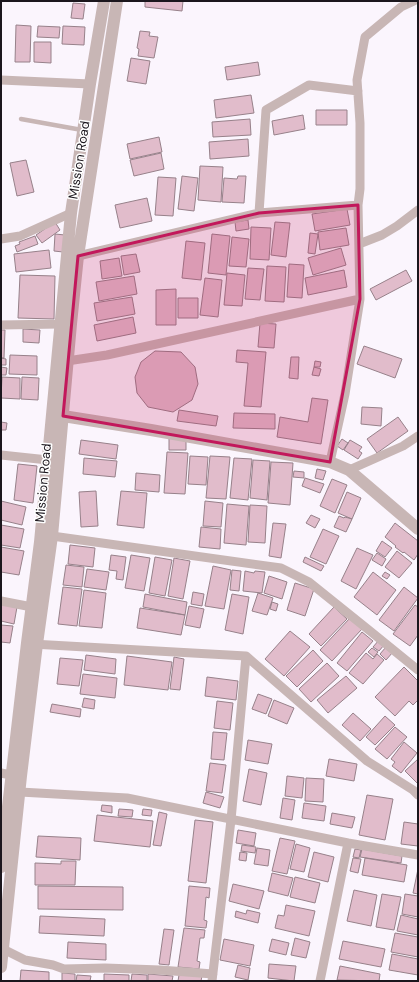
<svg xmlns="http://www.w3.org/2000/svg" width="419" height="982" font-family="'DM Sans',sans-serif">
	<rect width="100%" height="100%" fill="#fbf5fd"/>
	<path fill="#e1bccb" stroke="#97818a" d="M145,1H183L182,11L145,7Z
		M73,3L85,4L83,19L71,18Z
		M16,25L31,26L30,62H15Z
		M38,26L60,27L59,38L37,37Z
		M63,26L85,27L84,45L62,44Z
		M140,31L150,32L149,36L158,37L154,58L138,56L139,49L137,48Z
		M34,42H51V63L34,62Z
		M131,58L150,61L146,84L127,81Z
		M258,62L260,75L227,80L225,67Z
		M251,95L254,113L216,118L214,100Z
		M316,110H347V125H316Z
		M303,115L305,129L274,135L272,121Z
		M250,119L251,135L213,137L212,122Z
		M159,137L162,152L130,159L127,144Z
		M248,139L249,156L210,159L209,142Z
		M161,153L164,169L134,176L130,160Z
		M26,160L34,192L17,196L10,163Z
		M200,166L223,167L221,202L198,200Z
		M182,176L198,178L194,211L178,209Z
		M238,176H246L244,203L222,202L224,178L237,179Z
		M158,177L176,178L173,216L155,215Z
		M147,198L152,221L120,228L115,205Z
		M347,209L350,225L315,231L312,214Z
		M248,220L249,229L236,231L235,222Z
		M55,222L60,230L42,243L36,235Z
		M275,222L290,223L286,257L271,255Z
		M251,227L271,228L269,260L250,259Z
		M346,228L349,245L320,250L318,232Z
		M310,233L318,234L315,254L308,253Z
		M55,234L65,235L63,252L54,251Z
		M212,234L230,236L226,275L208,273Z
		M35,236L38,244L17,252L15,246L20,244L19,242Z
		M232,237L249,239L246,267L229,266Z
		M186,241L205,243L201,280L182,278Z
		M341,248L346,265L313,275L308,258Z
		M49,250L51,268L16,272L14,254Z
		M136,254L140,272L124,275L121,256Z
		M119,258L122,276L102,279L100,261Z
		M289,264L304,265L302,298L287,297Z
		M267,266L286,267L284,302L265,301Z
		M248,268L264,269L260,300L245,299Z
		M344,270L347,287L308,295L305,278Z
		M406,270L412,281L376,300L370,289Z
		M227,273L245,275L242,306L224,305Z
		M20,275L55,276L54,319L18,318Z
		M134,276L137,294L99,301L96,282Z
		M205,278L222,280L218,317L200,315Z
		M176,289V325H156V290Z
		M132,297L135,314L97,321L94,303Z
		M178,298H198V318H178Z
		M133,317L136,333L97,341L94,325Z
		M260,323L276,324L274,348L258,347Z
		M23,329L40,330L39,343L23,342Z
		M1,330H5L4,358H1Z
		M364,346L402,359L395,378L357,364Z
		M237,350L266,352L261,407L244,406L248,363L236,362Z
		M155,351L181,352L195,367L198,384L192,400L173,412L148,407L137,393L135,377L141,362Z
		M10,355L37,356V375L9,374Z
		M291,357H299L298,379L289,378Z
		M1,358L6,359V365H1Z
		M315,361L321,362L320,367H314Z
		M1,367L7,368L6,375H1Z
		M314,367L321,369L319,376L312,375Z
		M2,377L20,378V399L1,398Z
		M22,377L39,378L38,400L21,399Z
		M312,398L328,400L321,444L277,437L280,417L308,422Z
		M362,407L382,408L381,426L361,424Z
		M179,410L218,416L216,426L177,421Z
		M234,413L275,414V429L233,428Z
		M398,417L408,431L377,453L367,439Z
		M1,422L7,423L6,430H1Z
		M169,438L186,439V450H169Z
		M342,439L348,443L343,450L337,446Z
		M81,440L118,445L116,459L79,454Z
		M350,440L362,447L359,451L362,453L358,459L344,450Z
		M167,452L188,453L185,494L164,493Z
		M190,456L208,457L206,485L188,484Z
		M210,456L230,457L226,499L206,498Z
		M84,458L117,461L115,477L83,474Z
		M234,458L252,459L248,500L230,498Z
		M253,460L270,461L267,500L250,498Z
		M271,462L293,463L290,505L268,503Z
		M18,464L37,466L33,503L14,500Z
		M317,469L326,471L323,480L315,478Z
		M294,471L304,472V478L293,477Z
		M136,473L160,475L159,492L135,490Z
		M305,478L324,484L320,493L302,486Z
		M332,479L347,485L335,513L320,506Z
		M96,491L98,526L81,527L79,492Z
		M121,491L147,493L144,528L117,525Z
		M347,492L361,498L352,519L338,513Z
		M1,501L26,507L22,525L1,520Z
		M205,501L223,503L221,527L203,526Z
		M227,504L249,506L246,545L224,543Z
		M250,505L267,506L265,543L248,542Z
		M311,515L320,519L315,528L306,523Z
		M339,516L344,518L345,517L352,519L346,532L334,527Z
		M273,523L286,524L281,558L269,556Z
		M395,523L418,541V554L414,560L404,552L403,553L395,547L396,546L385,537Z
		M1,525L24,529L20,548L1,545Z
		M201,527L221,529L220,549L199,547Z
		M323,529L339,536L326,564L310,557Z
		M382,541L392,548L385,557L376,551Z
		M70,545L95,548L93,567L68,564Z
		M1,547L24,551L19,575L1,572Z
		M357,548L373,555L356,589L341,581Z
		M397,551L412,563L399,578L385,567Z
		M377,553L386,559L382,566L372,560Z
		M111,555L126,557L123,580L116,579L117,571L109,570Z
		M131,555L150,558L144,591L125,588Z
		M155,557L172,560L165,596L149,593Z
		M305,557L324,566L321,571L303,562Z
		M174,558L190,561L183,599L168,596Z
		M66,565L84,567L82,587L63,585Z
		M213,566L231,570L224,609L205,606Z
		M87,569L109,572L106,590L84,587Z
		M232,570L241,571L239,591L230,590Z
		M245,571L254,573L255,571L265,572L262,593L243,591Z
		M373,572L396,590L377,615L354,597Z
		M385,572L390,575L387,579L382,576Z
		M269,576L287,582L282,599L264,593Z
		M295,583L314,589L305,616L287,610Z
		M63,587L82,589L77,626L58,624Z
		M404,587L418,598L394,631L379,620Z
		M84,590L106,593L102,628L79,626Z
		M193,592L204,594L202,606L191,604Z
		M258,593L273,598L267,615L252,611Z
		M145,594L187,602L185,615L143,607Z
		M232,594L249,597L243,634L225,630Z
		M272,602L278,604L276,611L270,609Z
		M1,604L17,607L14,624L1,621Z
		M415,605L418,607V635L410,646L393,634Z
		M189,606L204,609L200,628L185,625Z
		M334,607L347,619L321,646L309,634Z
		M140,608L185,615L181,635L137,628Z
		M350,618L362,629L332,661L320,650Z
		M1,625L13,626L10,643L1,642Z
		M290,631L310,647L284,676L265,659Z
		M362,632L373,641L347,671L337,663Z
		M379,640L384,645L379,651L373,647Z
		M386,647L393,652L386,660L380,654Z
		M372,648L378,652L374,657L368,652Z
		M313,650L323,661L297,687L286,676Z
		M366,653L373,659L377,654L384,660L363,684L349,673Z
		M86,655L116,659L115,674L84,670Z
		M127,656L172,662L168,690L124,685Z
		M174,657L184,659L180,690L170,689Z
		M60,658L83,660L79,686L57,684Z
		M327,663L339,676L311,702L299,689Z
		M404,667L418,681V700L413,705L409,701L395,716L375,697Z
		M83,674L117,678L115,698L80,694Z
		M346,676L357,688L328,713L317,700Z
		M207,677L238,681L236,700L205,696Z
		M258,694L272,699L266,714L252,709Z
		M84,698L95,700L94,709L82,707Z
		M274,700L294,708L287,724L268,716Z
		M217,701L233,703L230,730L214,728Z
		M52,704L81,709L80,717L50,712Z
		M353,713L371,729L360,741L342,725Z
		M385,716L395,725L375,745L366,737Z
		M395,727L407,737L387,759L375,749Z
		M213,732L227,733L224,760L211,759Z
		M248,740L272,744L268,764L245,760Z
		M404,742L417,753L401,773L392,766L395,762L391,759Z
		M329,759L357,764L354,781L326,776Z
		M418,759V784L405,771Z
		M210,763L226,765L222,793L206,791Z
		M249,769L267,773L261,805L243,801Z
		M287,776L304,778L302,798L285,796Z
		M306,778L324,779L323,802L305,801Z
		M206,792L224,797L220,808L203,803Z
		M367,795L393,799L385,840L359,835Z
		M283,798L295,800L292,820L280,818Z
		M304,803L326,806L324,821L302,818Z
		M102,805L112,806V813L101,811Z
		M119,809L133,810L132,817L118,816Z
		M143,809L152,810L151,816L142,815Z
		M159,812L167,814L161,846L153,845Z
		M332,813L355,817L352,828L330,824Z
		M97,815L153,821L150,847L94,841Z
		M195,820L213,822L206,883L188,881Z
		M404,822L418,824V846L401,844Z
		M238,830L256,833L254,846L236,843Z
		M38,836L81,838L80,860L36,857Z
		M280,838L295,841L287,874L272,871Z
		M296,844L310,848L304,872L290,869Z
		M242,845L256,847L255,853L241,851Z
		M257,848L270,850L268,866L254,864Z
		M355,849L361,850L359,858L353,857Z
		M362,849L402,856L401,863L360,857Z
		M240,852L247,853L246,861L239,860Z
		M314,852L334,857L328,882L308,877Z
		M353,858L361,859L358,873L350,871Z
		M365,858L407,865L404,882L362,875Z
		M61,861H76L75,885H35V863L61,864Z
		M418,869V894L413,893Z
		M272,873L293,878L288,896L268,891Z
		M295,877L320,883L315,903L290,897Z
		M233,884L264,891L259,909L229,901Z
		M38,886L123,887V910L38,909Z
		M189,886L210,888L209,898L206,897L204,920L207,921L206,928L185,926Z
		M354,890L377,895L371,926L347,921Z
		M382,894L401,897L394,930L376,927Z
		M405,894L418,896V917L402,914Z
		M286,905L315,911L309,936L275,928L278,915L284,916Z
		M247,910L260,913L258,923L235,917L236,911L246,914Z
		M401,915L418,919V935L397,931Z
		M40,916L105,919L104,936L39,933Z
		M184,928L205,930L204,938H200L197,961L200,962L199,969L178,967Z
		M164,929L174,930L169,965L159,964Z
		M395,933L418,937V957L391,952Z
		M295,938L310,942L306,958L291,955Z
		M224,939L254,945L250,966L220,960Z
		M272,939L289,943L286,955L269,951Z
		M343,941L385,949L381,967L339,959Z
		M68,942L106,944V960L67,958Z
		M392,954L418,959V975L389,970Z
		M269,964L296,966L294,981L268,978Z
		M238,965L250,968L248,980L235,977Z
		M340,966L380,974L379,981L337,980Z
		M21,970L49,972V981H20Z
		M62,973L75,974V981H62Z
		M104,974L129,975V981H104Z
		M132,974L147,975V981H131Z
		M148,974L173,976L172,981H148Z
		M77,975L91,976L90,981H76Z
		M179,975L202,976L201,981H178Z"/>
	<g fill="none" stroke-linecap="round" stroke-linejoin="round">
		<path stroke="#c8b6b5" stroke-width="4.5" d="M21,119L82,130"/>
		<path stroke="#c8b6b5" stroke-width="9" d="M1,80L90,84
			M259,213L266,110L309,85L358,91
			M1,239L20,236L71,213
			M359,244L382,235L397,226L418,210
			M78,256L259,213L358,205
			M1,325L60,324
			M67,361L107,355L360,299
			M1,455L48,460
			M330,462L345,394L360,299L358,205L360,189V123L357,80L365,37L401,7L414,1
			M349,470L403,446L418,436
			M52,536L281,568L309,582L370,631L418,670
			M1,601L32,607
			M32,644L246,656L367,761L413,790L418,795
			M1,773L11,775
			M20,792L127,798L348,843L418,855
			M3,949L25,960L53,965L64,969L105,968L160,970L213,974
			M212,981L231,820L246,656
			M320,981L348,843"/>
		<path stroke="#c8b6b5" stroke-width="12" d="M63,416L151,430L330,462L349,470L418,529
			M1,867L27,643L40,542L71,213L90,84L104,1
			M1,967L21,776L37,644L52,536L71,324L78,256L117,1"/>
	</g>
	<path fill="#c2185b" fill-opacity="0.2" stroke="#c2185b" stroke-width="3" stroke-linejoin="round" d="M358,205L360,299L330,462L63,416L78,256L259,213Z"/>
	<g text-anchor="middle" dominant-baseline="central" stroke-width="3" stroke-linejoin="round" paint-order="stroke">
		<g font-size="13" fill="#1b161d" stroke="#fff">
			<text transform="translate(79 160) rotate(-81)">Mission Road</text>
			<text transform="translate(43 483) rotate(-85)">Mission Road</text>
		</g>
	</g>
	<rect width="419" height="982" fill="none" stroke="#1b161d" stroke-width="4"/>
</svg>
